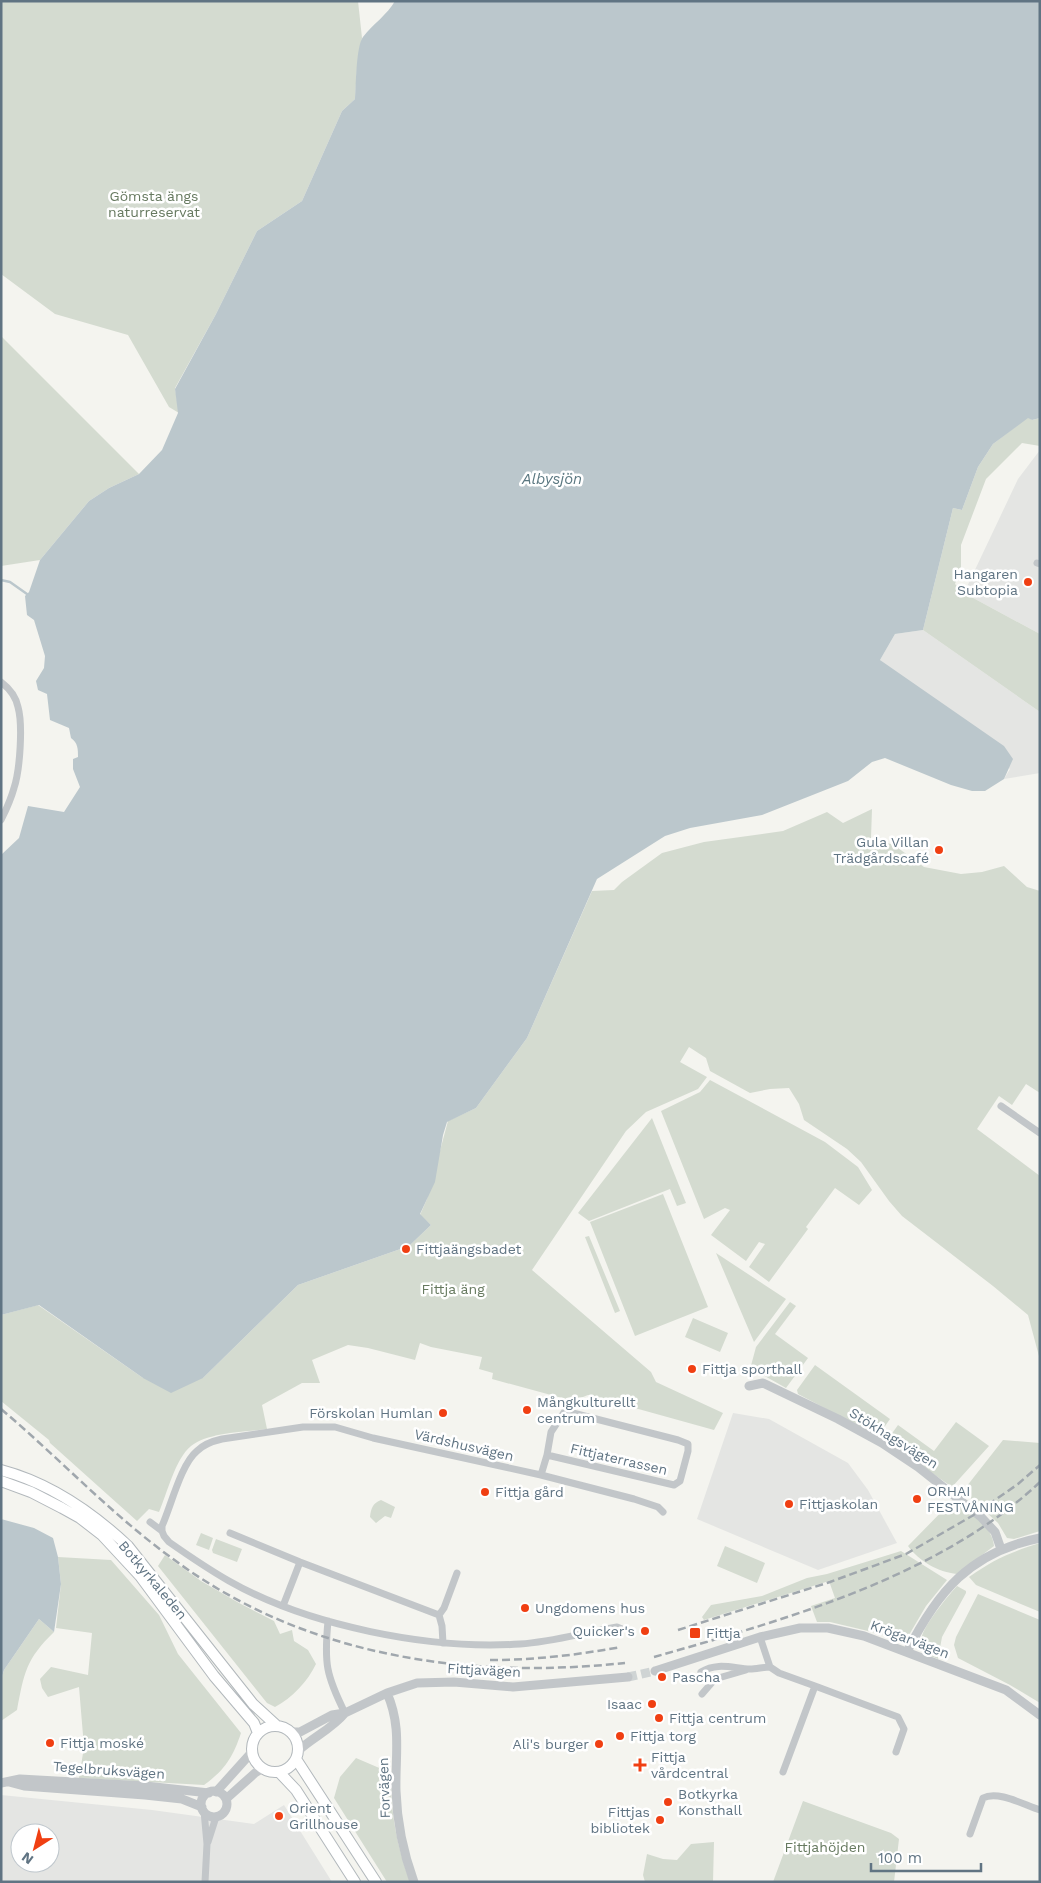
<svg xmlns="http://www.w3.org/2000/svg" width="1041" height="1883" font-family="'Work Sans',sans-serif">
	<rect width="100%" height="100%" fill="#f4f4ef"/>
	<path fill="#e4e5e3" fill-rule="evenodd" d="M1040,450V634L964,593L1018,479Z
		M923,630L1040,712V773L1004,779L1010,769L880,660L895,634Z
		M733,1413L769,1419L848,1463L868,1490L897,1543L818,1570L697,1519Z
		M1,1795L152,1810L254,1824L284,1805L332,1882H1ZM20,1833H50V1863H20Z"/>
	<path fill="#d4dbd0" d="M1,1H358L362,38L357,68L355,99L342,111L302,201L257,231L216,314L175,388L179,413L169,407L128,335L55,314L1,274Z
		M1,336L139,474L109,488L89,501L40,560L1,566Z
		M1028,417L1032,420L1040,418V446L1022,443L986,479L961,545V567L955,584L964,593L1040,634V712L923,630L953,508L962,510L978,467L993,444Z
		M872,809L871,838L894,845L924,867L961,874L982,872L1004,866L1027,887L1040,891V1093L1026,1084L1012,1105L999,1096L977,1129L1040,1176V1360L1028,1315L993,1286L902,1216L889,1201L861,1162L847,1149L804,1120L799,1104L789,1088L770,1089L750,1093L710,1071L706,1058L689,1047L680,1062L707,1077L698,1089L646,1112L626,1131L532,1270L651,1372L656,1382L723,1413L714,1430L588,1395L573,1401L492,1379L493,1373L479,1369L482,1357L431,1347L420,1343L415,1360L368,1348L348,1345L312,1360L320,1383H302L262,1405L267,1429C245,1432 209,1432 191,1446C175,1459 167,1494 159,1512L149,1509L137,1521L50,1443L49,1440L1,1401V1315L38,1305L143,1378H203L298,1285L409,1246L431,1225L420,1215L427,1199L448,1121L476,1108L527,1038L592,891L614,890L622,882L662,853L704,842L783,831L827,812L843,823Z
		M710,1080L825,1142L858,1167L872,1190L859,1205L835,1188L806,1227L808,1229L769,1282L749,1267L765,1244L759,1242L746,1261L711,1235L730,1210L725,1208L704,1219L661,1111L700,1092Z
		M652,1118L686,1203L677,1206L670,1189L589,1221L578,1213Z
		M663,1194L708,1307L635,1336L590,1222Z
		M589,1236L620,1311L615,1313L585,1237Z
		M716,1253L786,1299L754,1342Z
		M790,1302L796,1306L775,1334L808,1358L786,1388L763,1375L749,1373L756,1347Z
		M693,1318L728,1333L720,1352L685,1337Z
		M815,1365L890,1419L878,1436L798,1394L797,1390Z
		M956,1422L989,1446L952,1487L888,1442V1439L898,1425L934,1451Z
		M1003,1440L1040,1443V1531L1014,1539L1007,1538L998,1523L963,1491Z
		M954,1499C969,1512 992,1525 994,1546L957,1574C938,1572 919,1561 908,1546Z
		M381,1500L395,1507L391,1518L385,1516L376,1523L370,1517C371,1508 373,1503 381,1500Z
		M201,1533L213,1538L209,1550L196,1545Z
		M216,1539L242,1549L237,1562L213,1553L212,1550Z
		M1040,1543V1612L976,1585L969,1577C994,1559 1011,1552 1040,1543Z
		M725,1546L765,1563L757,1583L717,1566Z
		M901,1551L947,1580L926,1606L906,1640L830,1622H817L811,1606L835,1598L829,1581L704,1620L702,1617L711,1605L762,1596L807,1578L827,1574Z
		M165,1555L201,1581L239,1603L274,1621L280,1634L292,1630L294,1641L308,1650L316,1664C308,1681 292,1698 275,1707L267,1703L158,1566Z
		M58,1557L111,1560L159,1615L178,1654L241,1733C233,1757 225,1770 204,1785L79,1778L84,1747L79,1687L48,1697L42,1688L40,1679L51,1667L88,1675L92,1633L56,1628L61,1584Z
		M957,1586L966,1591V1593L942,1637L938,1659C930,1656 922,1653 921,1644C918,1631 948,1596 957,1586Z
		M978,1594L1040,1620V1703L1010,1685L958,1658L954,1645L956,1637Z
		M39,1619L54,1632C26,1659 24,1673 17,1710L1,1721V1680L4,1670Z
		M356,1758L391,1773C390,1811 397,1846 410,1882H387L334,1798L340,1777Z
		M803,1801L891,1833L899,1839L894,1882H773Z
		M714,1842L713,1882H645L643,1875L647,1854L663,1859L677,1860L691,1844Z"/>
	<path fill="#bbc7cc" d="M395,1H1040V418L1032,420L1028,418L993,444L978,467L962,510L953,508L923,630L895,634L880,660L1004,746L1013,759L1004,779L985,791H972L951,785L885,758L872,762L848,781L762,815L690,828L665,836L597,879L527,1038L476,1108L447,1122L443,1135L435,1182L420,1214L431,1225L409,1246L298,1285L203,1378L171,1393L143,1378L39,1305L1,1315V855L19,838L28,806L64,812L80,787L73,769V759L78,757C78,749 78,743 71,738L69,728L50,720L47,694L38,690L36,681L44,668L45,656L34,620L27,615L25,596L29,592L40,560L89,501L109,488L139,474L162,450L178,413L175,389L216,314L257,231L302,201L342,111L355,99C356,86 356,46 363,37C373,24 387,15 395,1Z
		M1,1519L34,1528L53,1538L58,1557L61,1584L54,1632L39,1619L4,1670L1,1680Z"/>
	<g fill="none" stroke-linecap="round" stroke-linejoin="round">
		<path stroke="#bbc7cc" stroke-width="2.5" d="M1,580L10,582L27,594"/>
		<path stroke="#cfd4d4" stroke-width="9" stroke-dasharray="9 4.5" stroke-linecap="butt" d="M628,1677L655,1671"/>
		<g stroke="#b2b8bc" stroke-width="12">
			<path id="secondary" d="M1,1470C50,1483 92,1512 128,1546L253,1704L277,1726
				M1,1481L31,1492L62,1508L80,1518L102,1535L140,1576L214,1676L254,1723L258,1733
				M252 1749a23 23 0 1 1 46 0a23 23 0 1 1-46 0Z
				M296,1759L376,1882
				M279,1772L296,1790L355,1882"/>
		</g>
		<path stroke="#c2c6c9" stroke-width="7" d="M1037,563L1040,564
			M1,682C9,688 16,697 18,707C23,725 20,770 14,788C11,799 6,810 1,820
			M1001,1106L1040,1133
			M541,1475L547,1455L674,1485L680,1481L688,1451V1444L678,1440L565,1411L551,1432L547,1455
			M150,1522L162,1531L164,1536L169,1542C189,1556 208,1569 229,1581C308,1626 430,1650 520,1644C553,1642 585,1632 617,1627L622,1629
			M162,1531V1526C171,1506 181,1464 197,1451C204,1444 213,1441 222,1439L303,1427H335L373,1438L541,1475L634,1499L658,1507L663,1512
			M230,1533L300,1562L439,1615L442,1626L443,1643
			M283,1606L300,1562
			M439,1615L444,1608L457,1573
			M328,1621C324,1663 326,1675 345,1713
			M770,1667L779,1673L815,1686L783,1772
			M701,1672C717,1662 732,1668 750,1669C756,1669 764,1667 770,1667L760,1637
			M815,1686L898,1717L904,1729L896,1752
			M702,1694L715,1679L746,1670
			M204,1811L207,1844L205,1882
			M970,1834L983,1798C998,1790 1024,1805 1040,1810
			M208,1842L216,1817"/>
		<path stroke="#c2c6c9" stroke-width="9" d="M749,1386L763,1383L838,1419L882,1443L918,1467L981,1517L995,1532L1001,1549
			M907,1652C937,1592 970,1552 1040,1538
			M655,1671L760,1637L800,1628H828L864,1636L1006,1690L1040,1715
			M387,1693C402,1727 395,1756 396,1791C397,1823 403,1852 414,1882
			M291,1732H300L332,1715L345,1713L387,1693L417,1683L454,1682L513,1687L628,1677
			M298,1751C313,1737 332,1729 345,1713
			M9,1782L24,1786L145,1795L182,1799L202,1807
			M1,1783L20,1779L146,1786L209,1793
			M201 1804a13 13 0 1 1 26 0a13 13 0 1 1-26 0Z
			M216,1792L252,1752
			M226,1799L255,1773L263,1768"/>
		<use href="#secondary" stroke="#fff" stroke-width="10"/>
		<path stroke="#a0a7ad" stroke-width="2.5" stroke-dasharray="8 4" stroke-linecap="butt" d="M1,1409C58,1457 109,1512 169,1556C301,1656 464,1680 625,1663
			M678,1630L830,1582L906,1554L972,1516L1018,1484L1040,1465
			M654,1657C784,1620 939,1577 1040,1482
			M490,1660C534,1660 577,1655 621,1647"/>
	</g>
	<g fill="#f03f12" stroke="#fff" stroke-width="2">
		<circle cx="1028" cy="582" r="5"/>
		<circle cx="939" cy="850" r="5"/>
		<circle cx="406" cy="1249" r="5"/>
		<circle cx="692" cy="1369" r="5"/>
		<circle cx="527" cy="1410" r="5"/>
		<circle cx="443" cy="1413" r="5"/>
		<circle cx="485" cy="1492" r="5"/>
		<circle cx="917" cy="1499" r="5"/>
		<circle cx="789" cy="1504" r="5"/>
		<circle cx="525" cy="1608" r="5"/>
		<circle cx="645" cy="1631" r="5"/>
		<rect x="689" y="1627" width="12" height="12" rx="2.5"/>
		<circle cx="662" cy="1677" r="5"/>
		<circle cx="652" cy="1704" r="5"/>
		<circle cx="659" cy="1718" r="5"/>
		<circle cx="620" cy="1736" r="5"/>
		<circle cx="50" cy="1743" r="5"/>
		<circle cx="599" cy="1744" r="5"/>
		<path d="M637.5 1757.5h5v5h5v5h-5v5h-5v-5h-5v-5h5z"/>
		<circle cx="668" cy="1802" r="5"/>
		<circle cx="279" cy="1816" r="5"/>
		<circle cx="660" cy="1820" r="5"/>
	</g>
	<g text-anchor="middle" dominant-baseline="central" stroke-width="5" stroke-linejoin="round" paint-order="stroke">
		<g font-size="14" fill="#66795f" stroke="#fff">
			<text x="154" y="196">Gömsta ängs<tspan x="154" dy="16">naturreservat</tspan></text>
			<text x="453" y="1289">Fittja äng</text>
			<text x="825" y="1847">Fittjahöjden</text>
		</g>
		<g font-size="14" fill="#607483" stroke="#fff" text-anchor="start">
			<text x="1018" y="574" text-anchor="end">Hangaren<tspan x="1018" dy="16">Subtopia</tspan></text>
			<text x="929" y="842" text-anchor="end">Gula Villan<tspan x="929" dy="16">Trädgårdscafé</tspan></text>
			<text x="416" y="1249">Fittjaängsbadet</text>
			<text x="702" y="1369">Fittja sporthall</text>
			<text x="537" y="1402">Mångkulturellt<tspan x="537" dy="16">centrum</tspan></text>
			<text x="433" y="1413" text-anchor="end">Förskolan Humlan</text>
			<text x="927" y="1491">ORHAI<tspan x="927" dy="16">FESTVÅNING</tspan></text>
			<text x="495" y="1492">Fittja gård</text>
			<text x="799" y="1504">Fittjaskolan</text>
			<text x="535" y="1608">Ungdomens hus</text>
			<text x="635" y="1631" text-anchor="end">Quicker's</text>
			<text x="706" y="1633">Fittja</text>
			<text x="672" y="1677">Pascha</text>
			<text x="642" y="1704" text-anchor="end">Isaac</text>
			<text x="669" y="1718">Fittja centrum</text>
			<text x="630" y="1736">Fittja torg</text>
			<text x="60" y="1743">Fittja moské</text>
			<text x="589" y="1744" text-anchor="end">Ali's burger</text>
			<text x="651" y="1757">Fittja<tspan x="651" dy="16">vårdcentral</tspan></text>
			<text x="678" y="1794">Botkyrka<tspan x="678" dy="16">Konsthall</tspan></text>
			<text x="289" y="1808">Orient<tspan x="289" dy="16">Grillhouse</tspan></text>
			<text x="650" y="1812" text-anchor="end">Fittjas<tspan x="650" dy="16">bibliotek</tspan></text>
		</g>
		<g font-size="14" fill="#607483" stroke="#fff">
			<text transform="translate(894 1438) rotate(32)">Stökhagsvägen</text>
			<text transform="translate(464 1445) rotate(13)">Värdshusvägen</text>
			<text transform="translate(619 1459) rotate(13)">Fittjaterrassen</text>
			<text transform="translate(153 1580) rotate(50)">Botkyrkaleden</text>
			<text transform="translate(910 1639) rotate(21)">Krögarvägen</text>
			<text transform="translate(484 1670) rotate(3)">Fittjavägen</text>
			<text transform="translate(109 1770) rotate(4)">Tegelbruksvägen</text>
			<text transform="translate(384 1788) rotate(-92)">Forvägen</text>
		</g>
		<g font-size="15" font-style="italic" fill="#5b7881" stroke="#fff">
			<text x="552" y="479">Albysjön</text>
		</g>
	</g>
	<rect width="1041" height="1883" fill="none" stroke="#607483" stroke-width="5"/>
	<g transform="translate(35 1848) rotate(216)"><circle r="24" fill="#ffffff" stroke="#bfc7cd"/>
	<path d="M0-4L9 19L0 12L-9 19Z" fill="#f03f12"/>
	<text y="-8" font-size="14" font-weight="bold" text-anchor="middle" fill="#607483">N</text>
	</g>
	<path d="M871 1863v8h110v-8" fill="none" stroke="#607483" stroke-width="2.5"/>
	<text x="878" y="1863" font-size="15" fill="#607483" stroke="#ffffff" stroke-width="4" paint-order="stroke">100 m</text>
</svg>
